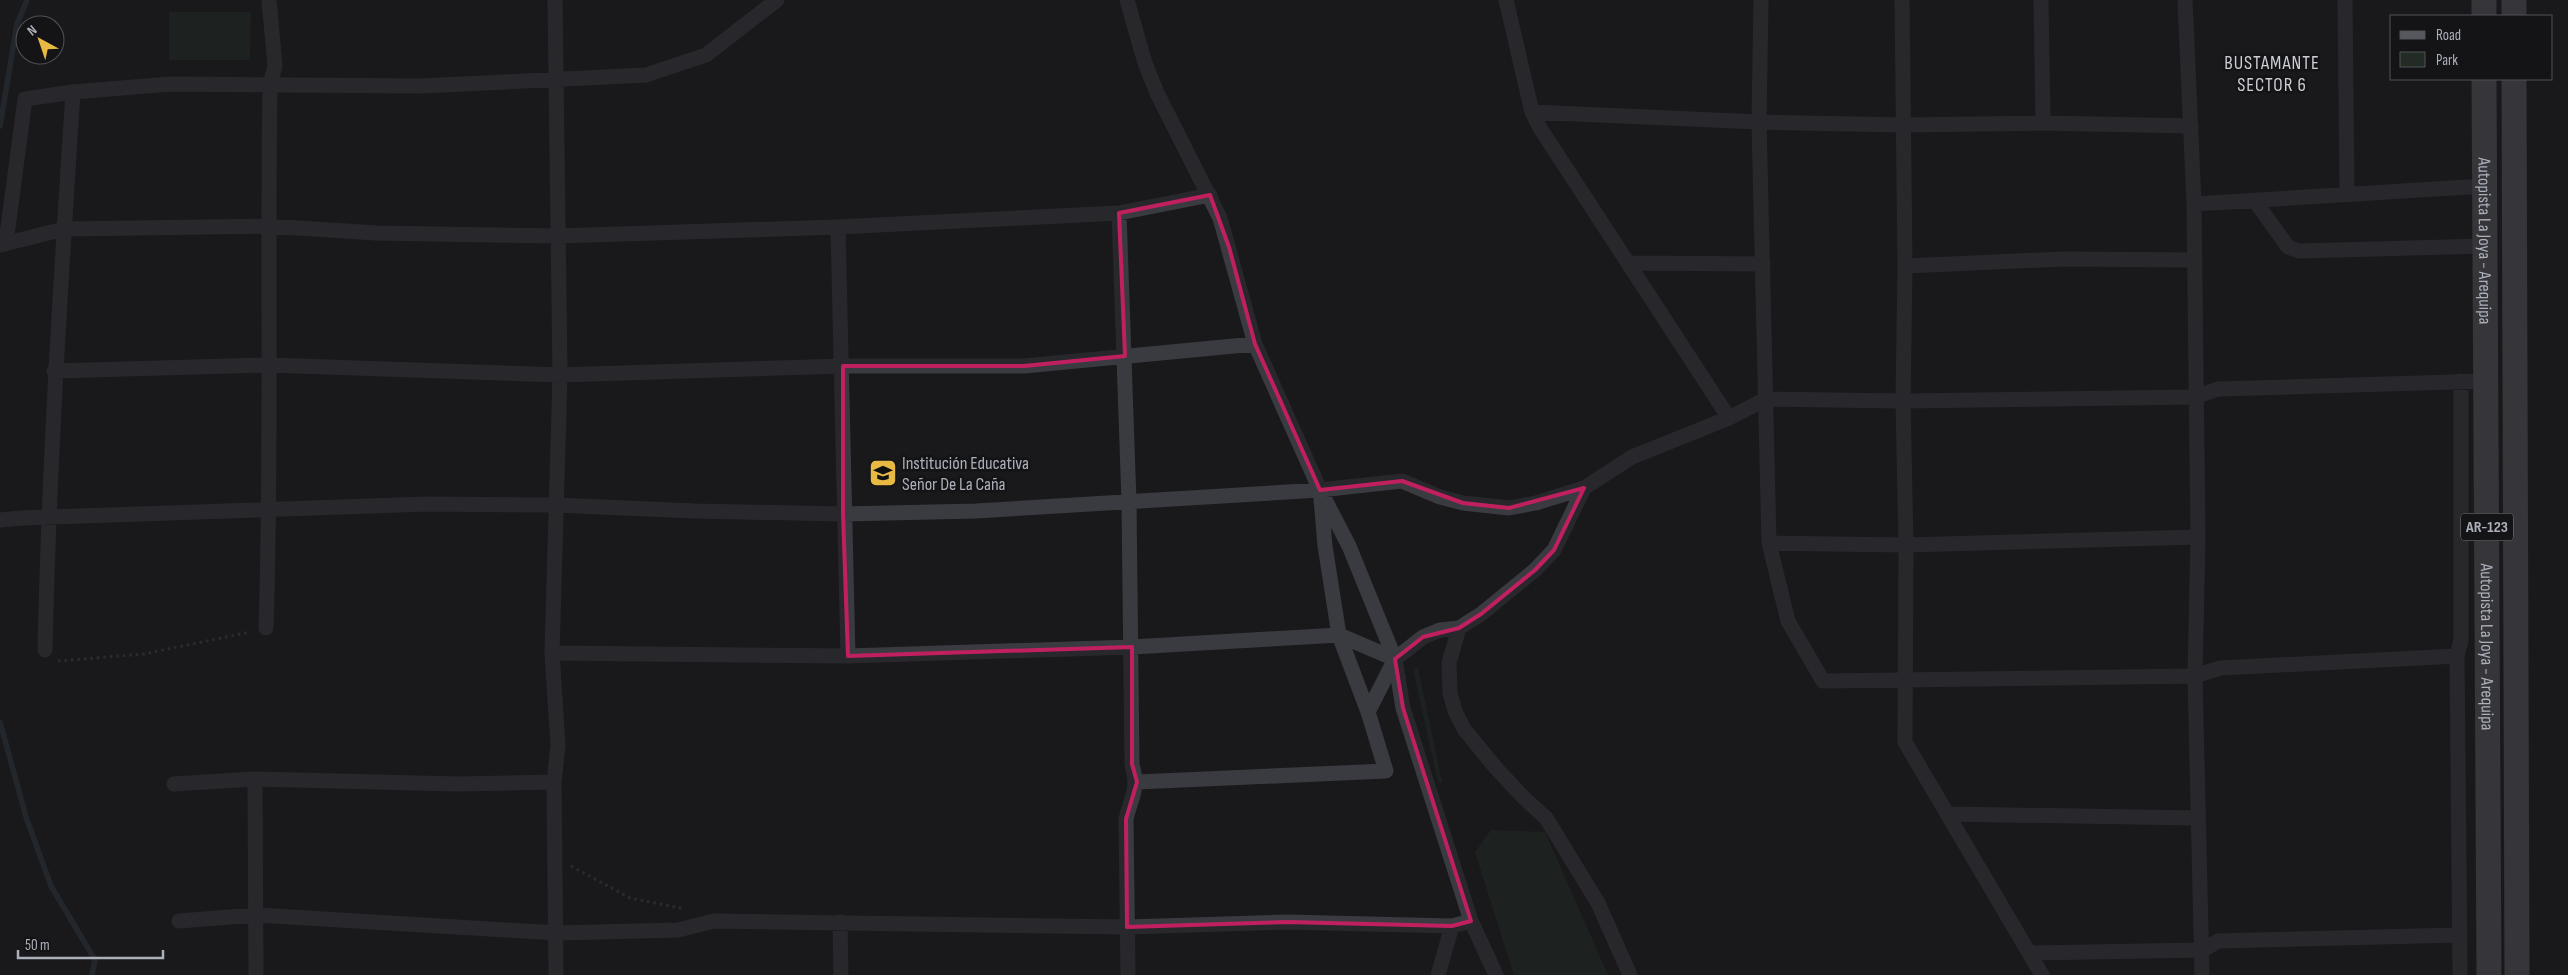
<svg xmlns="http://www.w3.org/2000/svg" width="2568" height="975" font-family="'Sofia Sans Condensed',sans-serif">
	<rect width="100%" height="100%" fill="#19191b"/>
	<path fill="#232b25" d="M169,12H251L250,60H169Z
		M1418,668L1442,782H1438L1413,669Z
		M1491,830L1545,832L1608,975H1514L1475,852Z"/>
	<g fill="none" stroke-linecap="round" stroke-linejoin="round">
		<path stroke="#30373f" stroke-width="5.5" d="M0,126L17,24L27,0
			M0,722L26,817L51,886L95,960L92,975"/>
		<path stroke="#404247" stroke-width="3" stroke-dasharray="2.5 4" stroke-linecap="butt" d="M58,661L144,654L250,632
			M571,866L630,898L685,909"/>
		<path stroke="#3a3b40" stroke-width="15" d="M555,0L560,375L552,653L558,745L554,782L556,975
			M1127,0L1145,63L1157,93L1220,218L1255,344L1320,490L1349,546L1395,659L1403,708L1471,921L1496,975
			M1506,0L1532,112L1540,128L1729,418
			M1761,0L1759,122L1769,543L1788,621L1823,681L2195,676L2220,668L2457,656
			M1902,0L1905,266L1903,401L1906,545L1905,742L2042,975
			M2041,0L2043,123
			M2185,0L2194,204L2198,537L2195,676L2202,975
			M2345,0L2347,194
			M1532,112L1759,122L1903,125L2043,123L2191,126
			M2255,201L2288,247L2299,251L2485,246
			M2194,204L2484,186
			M1119,213L1129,502L1132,764C1139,791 1132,794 1126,819L1128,975
			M838,227L848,656
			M6,242L25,99L73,92L171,84L421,86L646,75L706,55L777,0
			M0,245L64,229L267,226L376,233L558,236L838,227L1119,213L1210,195
			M1629,263L1763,264
			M1905,266L2064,259L2194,260
			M54,371L268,365L560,375L843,366H1024L1255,344
			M0,520L22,518L427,504L556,505L694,511L843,514L976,511L1320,490L1402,481L1440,497L1463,503L1509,508L1536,503L1584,488
			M1769,543L1906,545L2198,537
			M266,628C272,447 267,265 270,84L275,66L269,0
			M1459,628L1449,663L1450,693L1455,711L1464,729L1496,768L1523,797L1546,818L1598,903L1630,975
			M45,650C49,464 61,278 73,92
			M552,653L848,656L1132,647L1339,635L1395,659
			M1368,712L1395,659L1423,637L1440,630L1459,628L1481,614L1535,570L1554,550L1584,488L1632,457L1729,418L1766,399L1903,401L2195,397L2218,389L2486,381
			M255,779L256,975
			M1137,782L1386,771L1368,712L1339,635L1325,546L1321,499
			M174,784L255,779L457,784L554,782
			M1947,814L2197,818
			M179,921L257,915L557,933L678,930L714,921L1127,927L1287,922L1452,926L1471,921
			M840,922L841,975
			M2029,953L2203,950L2218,941L2460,935
			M1438,975L1452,926
			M2460,975L2457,656L2461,640V381"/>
		<g stroke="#57585f" stroke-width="25">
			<path d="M2484,0V16"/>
			<path d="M2514,0V16"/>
			<path id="s1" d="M2484,79L2489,975"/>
			<path d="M2514,79L2517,975"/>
		</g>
	</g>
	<path d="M0 0H2568V975H0ZM1210,195L1229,247L1255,344L1320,490L1402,481L1463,503L1509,508L1584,488L1554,550L1535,570L1481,614L1459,628L1423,637L1395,659L1403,708L1471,921L1452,926L1287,922L1127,927L1126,819L1137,782L1132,764V647L848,656L843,514V366H1024L1125,356L1119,213Z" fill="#19191b" fill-opacity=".55" fill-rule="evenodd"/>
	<path fill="none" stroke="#c12060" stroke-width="4" stroke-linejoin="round" d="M1210,195L1229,247L1255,344L1320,490L1402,481L1463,503L1509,508L1584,488L1554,550L1535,570L1481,614L1459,628L1423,637L1395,659L1403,708L1471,921L1452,926L1287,922L1127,927L1126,819L1137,782L1132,764V647L848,656L843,514V366H1024L1125,356L1119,213Z"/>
	<defs>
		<g id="school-square" transform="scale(1.4375)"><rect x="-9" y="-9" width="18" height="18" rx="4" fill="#e9ba43" stroke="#141416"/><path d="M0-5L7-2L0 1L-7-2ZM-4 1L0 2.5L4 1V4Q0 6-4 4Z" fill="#111"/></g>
	</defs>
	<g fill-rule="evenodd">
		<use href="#school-square" x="883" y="473"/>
	</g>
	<g text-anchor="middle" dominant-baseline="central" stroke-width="5" stroke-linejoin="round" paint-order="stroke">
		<rect fill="#141416" stroke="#7e8189" stroke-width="1" x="2461" y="513.5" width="52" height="27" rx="4"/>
		<g font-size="16" font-weight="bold" fill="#acb0ba">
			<text x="2487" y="527">AR-123</text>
		</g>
		<g font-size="18" fill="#acb0ba" stroke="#141416">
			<text stroke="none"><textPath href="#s1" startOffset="162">Autopista La Joya - Arequipa</textPath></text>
			<text stroke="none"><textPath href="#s1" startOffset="568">Autopista La Joya - Arequipa</textPath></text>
		</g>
		<g font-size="18" fill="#acb0ba" stroke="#141416" text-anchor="start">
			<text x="902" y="463">Institución Educativa<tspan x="902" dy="21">Señor De La Caña</tspan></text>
		</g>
		<g font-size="19" letter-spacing="1" fill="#cdcfd6" stroke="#141416">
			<text x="2272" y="63">BUSTAMANTE<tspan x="2272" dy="22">SECTOR 6</tspan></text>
		</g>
	</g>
	<rect x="2390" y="15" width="162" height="65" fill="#141416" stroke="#515258"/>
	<rect x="2400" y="31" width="25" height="8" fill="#57585f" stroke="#515258"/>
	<text x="2436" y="40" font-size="15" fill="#acb0ba">Road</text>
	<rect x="2400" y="52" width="25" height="15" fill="#232b25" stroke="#515258"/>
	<text x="2436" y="65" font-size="15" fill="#acb0ba">Park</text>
	<g transform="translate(40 40) rotate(320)"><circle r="24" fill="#141416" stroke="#515258"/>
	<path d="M0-4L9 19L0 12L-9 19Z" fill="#e9ba43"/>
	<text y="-8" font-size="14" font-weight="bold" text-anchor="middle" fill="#acb0ba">N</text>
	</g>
	<path d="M18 950v8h145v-8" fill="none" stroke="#acb0ba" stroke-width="2.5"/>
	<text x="25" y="950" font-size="15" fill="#acb0ba" stroke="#141416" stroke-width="4" paint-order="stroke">50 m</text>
</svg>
